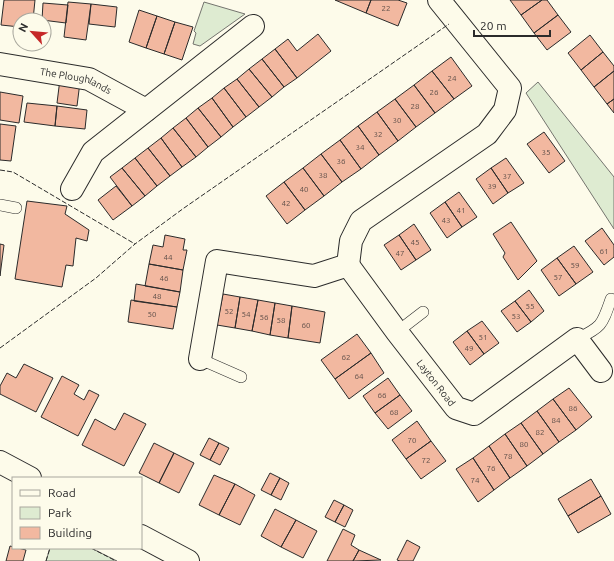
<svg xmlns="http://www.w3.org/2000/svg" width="614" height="561" font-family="Ubuntu,sans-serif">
	<rect width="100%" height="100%" fill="#fdfbea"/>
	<path fill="#deebd1" stroke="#74746e" d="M204,2L245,14L200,46L193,44L196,33L194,31Z
		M538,82L614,177V229L526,93Z
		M50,548H91L117,561H46Z"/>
	<path fill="#f2b8a0" stroke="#2b2b2b" d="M4,0H35L33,20H20V27L1,25Z
		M335,0H371L366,13Z
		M371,0H398L407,3L398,26L366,13Z
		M510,0H542L521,15Z
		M542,0H547L558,15L534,33L521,15Z
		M68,2L91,4L86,40L64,37Z
		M43,3L68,5L66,23L42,20Z
		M91,4L117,7L115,27L89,24Z
		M139,10L157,16L146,48L129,42Z
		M558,15L571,32L547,50L534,33Z
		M157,16L175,22L164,54L146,48Z
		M175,22L193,27L182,60L164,54Z
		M318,34L331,51L297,78L275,49L288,39L297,51Z
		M590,35L603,52L581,70L568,53Z
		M275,49L297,78L284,87L262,59Z
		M603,52L614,66V71L594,87L581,70Z
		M451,57L472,86L454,99L432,71Z
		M262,59L284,87L272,97L249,69Z
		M249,69L272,97L259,107L237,79Z
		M432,71L454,99L435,113L414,85Z
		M614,71V99L607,104L594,87Z
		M60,79L80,82L77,106L57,103Z
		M237,79L259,107L246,117L224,88Z
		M414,85L435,113L416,127L395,99Z
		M224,88L246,117L233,127L212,98Z
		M0,92L23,96L19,123L0,120Z
		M212,98L233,127L221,137L198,108Z
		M395,99L416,127L398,141L377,112Z
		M614,99V113L607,104Z
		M27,103L57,106L55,126L24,122Z
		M57,106L87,110L85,129L55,126Z
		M198,108L221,137L208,147L186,118Z
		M377,112L398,141L379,155L358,126Z
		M186,118L208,147L196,157L173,128Z
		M0,124L16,126L11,161L0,160Z
		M358,126L379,155L361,169L340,140Z
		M173,128L196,157L182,167L161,138Z
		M544,132L565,161L549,173L527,144Z
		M161,138L182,167L170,176L148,148Z
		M340,140L361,169L342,182L321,154Z
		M148,148L170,176L157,186L135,158Z
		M321,154L342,182L324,196L303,168Z
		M135,158L157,186L145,196L122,168Z
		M506,158L524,183L508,193L491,168Z
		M122,168L145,196L132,206L110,177Z
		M303,168L324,196L305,210L284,182Z
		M491,168L508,193L493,204L476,179Z
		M284,182L305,210L287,224L266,196Z
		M116,186L132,206L113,220L98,200Z
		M459,192L477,217L462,227L445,202Z
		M27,201L67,206L65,214L89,230L87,241L76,238L73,266L66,265L62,287L15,279Z
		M445,202L462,227L447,238L430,213Z
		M511,222L537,261L518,280L503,257L505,253L493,234Z
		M414,224L431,250L416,260L399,235Z
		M602,228L614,245V257L604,265L585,241Z
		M165,235L185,239L183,250H187L183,270L149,264L153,245L163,247Z
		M399,235L416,260L401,270L384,245Z
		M0,244L4,245L0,276Z
		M574,246L593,272L576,284L557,258Z
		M557,258L576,284L559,296L541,270Z
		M149,264L183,270L180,292L145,286Z
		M136,284L180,292L177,307L134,301Z
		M529,290L544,311L531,322L515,301Z
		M223,294L240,297L235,328L217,325Z
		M240,297L258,300L252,331L235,328Z
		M131,300L177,307L173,329L128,322Z
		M258,300L275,303L270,335L252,331Z
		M515,301L531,322L517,332L501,311Z
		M275,303L292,306L288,338L270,335Z
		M292,306L325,312L320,343L288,338Z
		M482,321L499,343L484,354L467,331Z
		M467,331L484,354L470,365L453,342Z
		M357,334L371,353L335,379L321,360Z
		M371,353L384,373L349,399L335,379Z
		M24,364L53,378L36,412L0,394V386L7,373L16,378Z
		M62,376L79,385L74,394L84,400L89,390L99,395L78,436L41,417Z
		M388,378L400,395L375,413L363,396Z
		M569,388L592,417L576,430L553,399Z
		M400,395L412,411L388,429L375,413Z
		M553,399L576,430L559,442L537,411Z
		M537,411L559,442L543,454L521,423Z
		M124,413L146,424L124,466L82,445L95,419L115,430Z
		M417,421L431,441L406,459L392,440Z
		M521,423L543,454L527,466L505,434Z
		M505,434L527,466L510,478L489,446Z
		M209,438L219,443L210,460L200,455Z
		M431,441L446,461L421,479L406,459Z
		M154,443L174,453L159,483L139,473Z
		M219,443L229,448L220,465L210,460Z
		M489,446L510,478L494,490L473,458Z
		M174,453L194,463L179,493L159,483Z
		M473,458L494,490L478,502L456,469Z
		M270,473L280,478L271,495L261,490Z
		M214,475L235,484L219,515L199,505Z
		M280,478L289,483L281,500L271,495Z
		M591,479L601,496L568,516L558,499Z
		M235,484L255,495L240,525L219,515Z
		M601,496L611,514L578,533L568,516Z
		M334,500L344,505L335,522L325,517Z
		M344,505L353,510L345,527L335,522Z
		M275,509L296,520L281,547L261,536Z
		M296,520L317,531L303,558L281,547Z
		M343,529L355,535L351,545L359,550L353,561H327Z
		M407,540L420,547L413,561H400L397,560Z
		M10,546L26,550L23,561H6Z
		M359,550L381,560L353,561Z"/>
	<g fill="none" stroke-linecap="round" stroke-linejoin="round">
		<g stroke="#2b2b2b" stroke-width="12">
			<path id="service" d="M0,205L16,208
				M397,332L423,312
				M577,339C602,327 602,325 611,299
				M200,359L241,377"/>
		</g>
		<g stroke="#2b2b2b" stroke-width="24">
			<g id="minor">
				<path id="s1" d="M0,64L89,79L146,110"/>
				<path d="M72,189L93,152L253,26"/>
				<path id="s2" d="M348,265L397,332L456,408L474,414L577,339L601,371"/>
				<path d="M200,359L217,261L314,276L348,265L351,241L361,221L487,134L505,110L510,88L439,0"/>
				<path d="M0,462L30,478"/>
				<path d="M141,536L188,561"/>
			</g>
		</g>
		<use href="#service" stroke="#fdfbea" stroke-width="11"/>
		<use href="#minor" stroke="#fdfbea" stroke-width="22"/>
		<path stroke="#2b2b2b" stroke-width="1" stroke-dasharray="5 2" stroke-linecap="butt" d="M0,170L13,172L135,244
			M0,348L96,278L135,244L184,208L449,24
			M91,548L116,561
			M46,561L50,548"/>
	</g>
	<g text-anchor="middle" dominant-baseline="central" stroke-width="3" stroke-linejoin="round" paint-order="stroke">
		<g font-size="8" fill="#5d4e48">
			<text x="386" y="8">22</text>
			<text x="452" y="78">24</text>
			<text x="434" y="92">26</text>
			<text x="415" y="106">28</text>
			<text x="397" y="120">30</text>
			<text x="378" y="134">32</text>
			<text x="360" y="147">34</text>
			<text x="546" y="152">35</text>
			<text x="341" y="161">36</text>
			<text x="323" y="175">38</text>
			<text x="507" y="176">37</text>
			<text x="492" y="186">39</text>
			<text x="304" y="189">40</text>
			<text x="286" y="203">42</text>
			<text x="461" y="210">41</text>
			<text x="446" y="220">43</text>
			<text x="415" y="242">45</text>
			<text x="604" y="251">61</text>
			<text x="400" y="253">47</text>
			<text x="168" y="257">44</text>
			<text x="575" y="265">59</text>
			<text x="558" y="277">57</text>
			<text x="164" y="278">46</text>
			<text x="157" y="296">48</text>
			<text x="530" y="306">55</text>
			<text x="229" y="311">52</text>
			<text x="152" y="314">50</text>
			<text x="246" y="314">54</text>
			<text x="516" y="316">53</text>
			<text x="264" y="317">56</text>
			<text x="281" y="320">58</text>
			<text x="306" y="325">60</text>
			<text x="483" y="337">51</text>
			<text x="469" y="348">49</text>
			<text x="346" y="357">62</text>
			<text x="359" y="376">64</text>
			<text x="382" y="395">66</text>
			<text x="573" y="408">86</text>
			<text x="394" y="412">68</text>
			<text x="556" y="420">84</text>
			<text x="540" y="432">82</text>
			<text x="412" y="440">70</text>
			<text x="524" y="444">80</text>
			<text x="508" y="456">78</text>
			<text x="426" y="460">72</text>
			<text x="491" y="468">76</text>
			<text x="475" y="480">74</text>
		</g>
		<g font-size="10" fill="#2b2b2b" stroke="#fdfbea">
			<text stroke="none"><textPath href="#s1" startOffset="78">The Ploughlands</textPath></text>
			<text stroke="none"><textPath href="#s2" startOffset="147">Layton Road</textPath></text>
		</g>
	</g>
	<rect x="12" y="477" width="130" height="72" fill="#fdfbea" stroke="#a9a89e"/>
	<rect x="20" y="490" width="20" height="6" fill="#fdfbea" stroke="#a9a89e"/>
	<text x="48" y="497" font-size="12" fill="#2b2b2b">Road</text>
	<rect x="20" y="507" width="20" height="12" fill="#deebd1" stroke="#a9a89e"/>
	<text x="48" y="517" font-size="12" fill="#2b2b2b">Park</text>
	<rect x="20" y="527" width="20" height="12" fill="#f2b8a0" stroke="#a9a89e"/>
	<text x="48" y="537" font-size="12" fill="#2b2b2b">Building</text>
	<g transform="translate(32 32) rotate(297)"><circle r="19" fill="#fdfbea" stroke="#a9a89e"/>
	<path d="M0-3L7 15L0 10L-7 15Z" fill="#c62828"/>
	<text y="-6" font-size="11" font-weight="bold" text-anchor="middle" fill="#2b2b2b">N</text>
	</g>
	<path d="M474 30v6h76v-6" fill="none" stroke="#2b2b2b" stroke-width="2"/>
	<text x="480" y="30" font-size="12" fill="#2b2b2b" stroke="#fdfbea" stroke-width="3" paint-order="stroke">20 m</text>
</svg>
